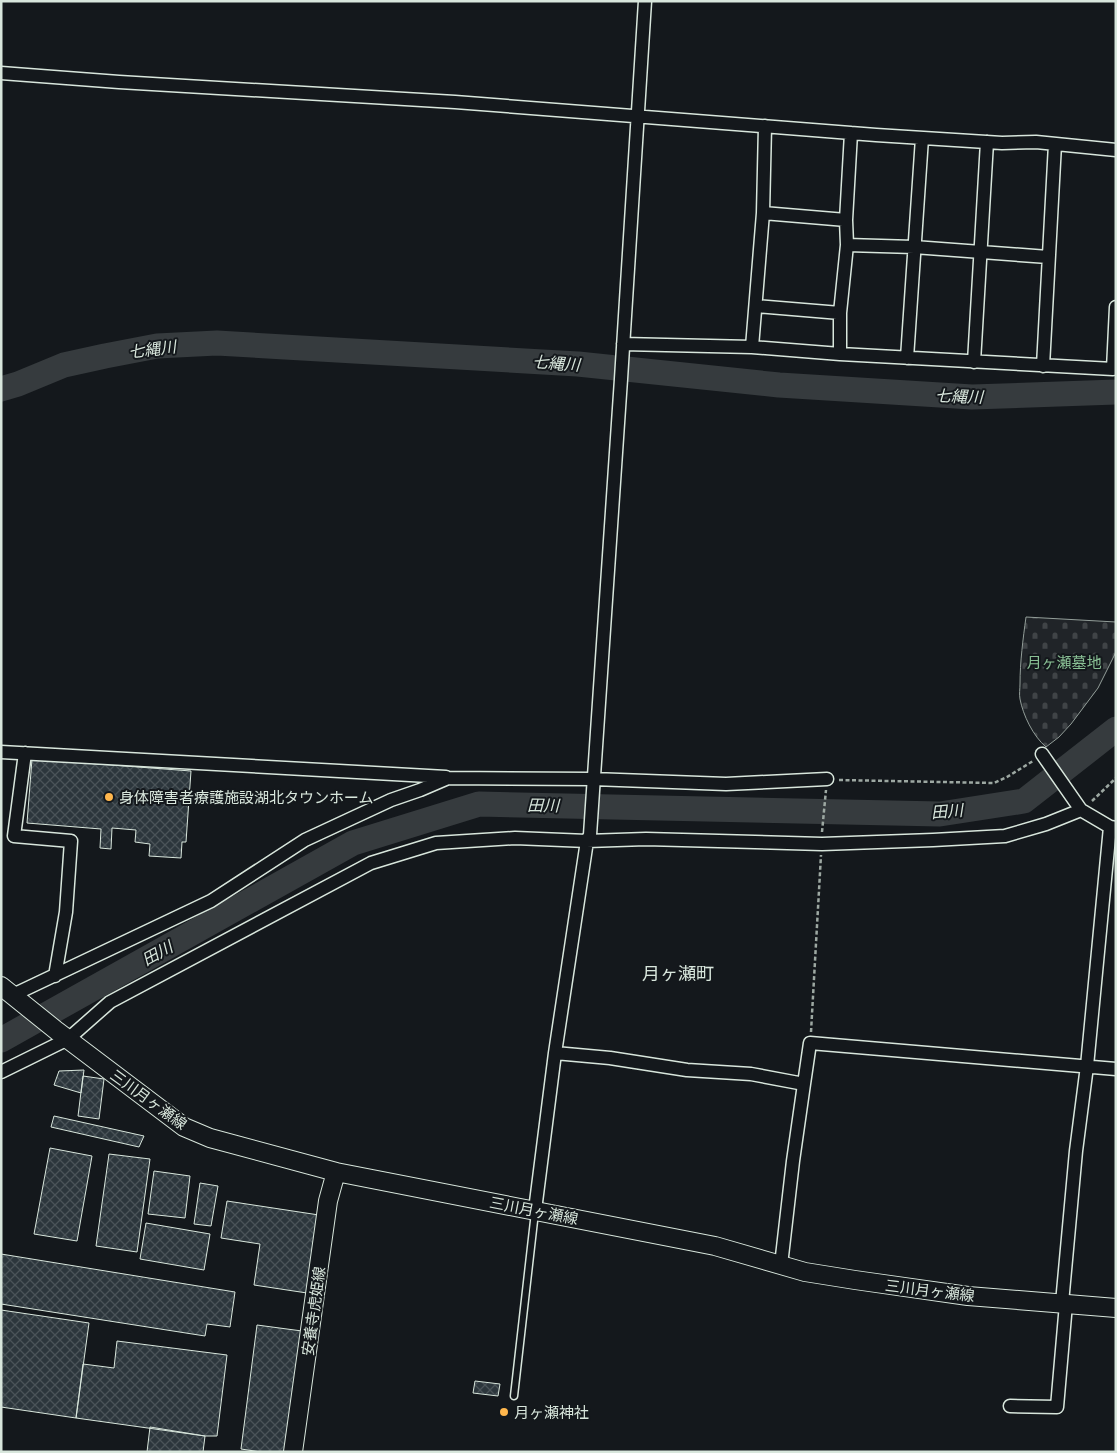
<svg xmlns="http://www.w3.org/2000/svg" width="1117" height="1453" font-family="'Open Sans','Noto Sans JP',sans-serif">
	<defs>
		<pattern id="cemetery-stones" width="16" height="16" patternUnits="userSpaceOnUse" patternTransform="scale(1.25)"><rect width="16" height="16" fill="#202428"/><path d="M2 7V4a2 2 0 0 1 4 0v3zM10 15v-3a2 2 0 0 1 4 0v3z" fill="#404447"/></pattern>
		<pattern id="building-cross-hatch" width="8" height="8" patternUnits="userSpaceOnUse" patternTransform="scale(1.25)"><rect width="8" height="8" fill="#2c363c"/><path d="M0 0l8 8M0 8l8-8" fill="none" stroke="#4a5358"/></pattern>
	</defs>
	<rect width="100%" height="100%" fill="#14181c"/>
	<path fill="url(#cemetery-stones)" stroke="#939e99" d="M1026,617L1116,622V652L1098,688L1071,724L1059,737L1046,747C1033,736 1023,715 1020,699C1019,694 1020,689 1020,684C1020,662 1023,639 1026,617Z"/>
	<g fill="none" stroke-linecap="round" stroke-linejoin="round">
		<path stroke="#363b3e" stroke-width="25" d="M1,389L18,384L64,365L105,356L157,346L217,343L578,364L779,385L972,397L1116,392
			M1,1040L353,843L479,804L940,814L1024,801L1116,729"/>
	</g>
	<path fill="url(#building-cross-hatch)" stroke="#d8e6dc" d="M32,759L191,771L186,842H182L181,858L149,856L150,844L135,842L136,830L112,828L111,849L100,848L101,829L27,823Z
		M84,1070L81,1093L54,1085L59,1071Z
		M83,1076L104,1079L99,1119L78,1116Z
		M54,1116L144,1136L139,1147L51,1127Z
		M50,1148L92,1156L77,1241L34,1234Z
		M109,1154L150,1159L137,1252L96,1246Z
		M154,1171L190,1176L185,1218L148,1214Z
		M200,1183L218,1186L211,1226L194,1224Z
		M227,1201L319,1215L307,1293L254,1285L260,1244L221,1238Z
		M146,1223L210,1234L204,1270L140,1259Z
		M1,1254L235,1292L230,1327L207,1324L205,1336L1,1304Z
		M1,1310L89,1323L76,1418L1,1407Z
		M257,1325L302,1331L287,1452H261L241,1449Z
		M117,1341L227,1355L217,1436H205L76,1418L83,1364L114,1368Z
		M475,1381L500,1384L498,1396L473,1393Z
		M150,1427L205,1436L203,1452H147Z"/>
	<g fill="none" stroke-linecap="round" stroke-linejoin="round">
		<g stroke="#d8e6dc" stroke-width="9">
			<path id="service" d="M514,1396L535,1212"/>
		</g>
		<g stroke="#d8e6dc" stroke-width="15">
			<path id="minor" d="M1,73L119,82L455,102L876,135L1002,143L1036,142L1116,150
				M763,213L846,220
				M847,245L914,247L1048,257
				M756,306L840,313
				M623,344L752,347L840,354L1113,369L1116,368
				M752,347L763,213L765,126
				M840,354V313L847,245L846,220L851,133
				M907,358L922,138
				M974,362L987,142
				M1043,366L1055,144
				M1113,369L1116,307
				M1,752L446,777
				M25,753L14,836L71,841L66,912L55,976
				M1042,754L1081,810L1110,827L1116,828
				M13,995L211,901L305,840L391,800L420,790L448,778L593,779L726,784L827,779
				M555,1053L610,1058L687,1070L751,1074L804,1084L810,1043L1116,1069
				M1,1072L68,1039L110,1002L371,863L436,843L515,838L587,841L646,839L822,844L933,840L1005,836L1046,824L1081,810
				M535,1210L555,1053L587,841L590,835L621,379L645,1
				M781,1265L793,1161L804,1084
				M1062,1303L1076,1151L1087,1066L1110,827
				M1010,1406L1057,1407L1066,1304"/>
		</g>
		<g stroke="#d8e6dc" stroke-width="20">
			<path id="secondary" d="M1,986L57,1031L184,1127L210,1138L336,1172L715,1246L805,1272L855,1280L968,1296L1116,1308
				M293,1452L328,1201L336,1172"/>
		</g>
		<path stroke="#9da8a2" stroke-width="2.5" stroke-dasharray="4 2.5" stroke-linecap="butt" d="M839,780L994,783L1007,777L1033,761
			M1092,801L1116,778
			M822,832L826,790
			M811,1032L821,855"/>
		<use href="#service" stroke="#14181c" stroke-width="6"/>
		<use href="#minor" stroke="#14181c" stroke-width="12"/>
		<use href="#secondary" stroke="#14181c" stroke-width="18"/>
	</g>
	<g fill="#ffb74d" stroke="#14181c" stroke-width="2">
		<circle cx="109" cy="797" r="5"/>
		<circle cx="504" cy="1412" r="5"/>
	</g>
	<g text-anchor="middle" dominant-baseline="central" stroke-width="4" stroke-linejoin="round" paint-order="stroke">
		<g font-size="15" fill="#8ac095" stroke="#14181c">
			<text x="1064" y="662">月ヶ瀬墓地</text>
		</g>
		<g font-size="15" fill="#d8e6dc" stroke="#14181c" text-anchor="start">
			<text x="119" y="797">身体障害者療護施設湖北タウンホーム</text>
			<text x="514" y="1412">月ヶ瀬神社</text>
		</g>
		<g font-size="15" fill="#d8e6dc" stroke="#14181c">
			<text transform="translate(149 1099) rotate(36)">三川月ヶ瀬線</text>
			<text transform="translate(534 1210) rotate(11)">三川月ヶ瀬線</text>
			<text transform="translate(930 1290) rotate(7)">三川月ヶ瀬線</text>
			<text transform="translate(313 1311) rotate(-82)">安養寺虎姫線</text>
		</g>
		<g font-size="16" font-style="italic" fill="#d8e6dc" stroke="#14181c">
			<text transform="translate(152 349) rotate(-7)">七縄川</text>
			<text transform="translate(556 363) rotate(4)">七縄川</text>
			<text transform="translate(959 396) rotate(2)">七縄川</text>
			<text transform="translate(543 805) rotate(1)">田川</text>
			<text transform="translate(947 811) rotate(-5)">田川</text>
			<text transform="translate(157 953) rotate(-29)">田川</text>
		</g>
		<g font-size="18" fill="#d8e6dc" stroke="#14181c">
			<text x="678" y="973">月ヶ瀬町</text>
		</g>
	</g>
	<rect width="1117" height="1453" fill="none" stroke="#d8e6dc" stroke-width="5"/>
</svg>
